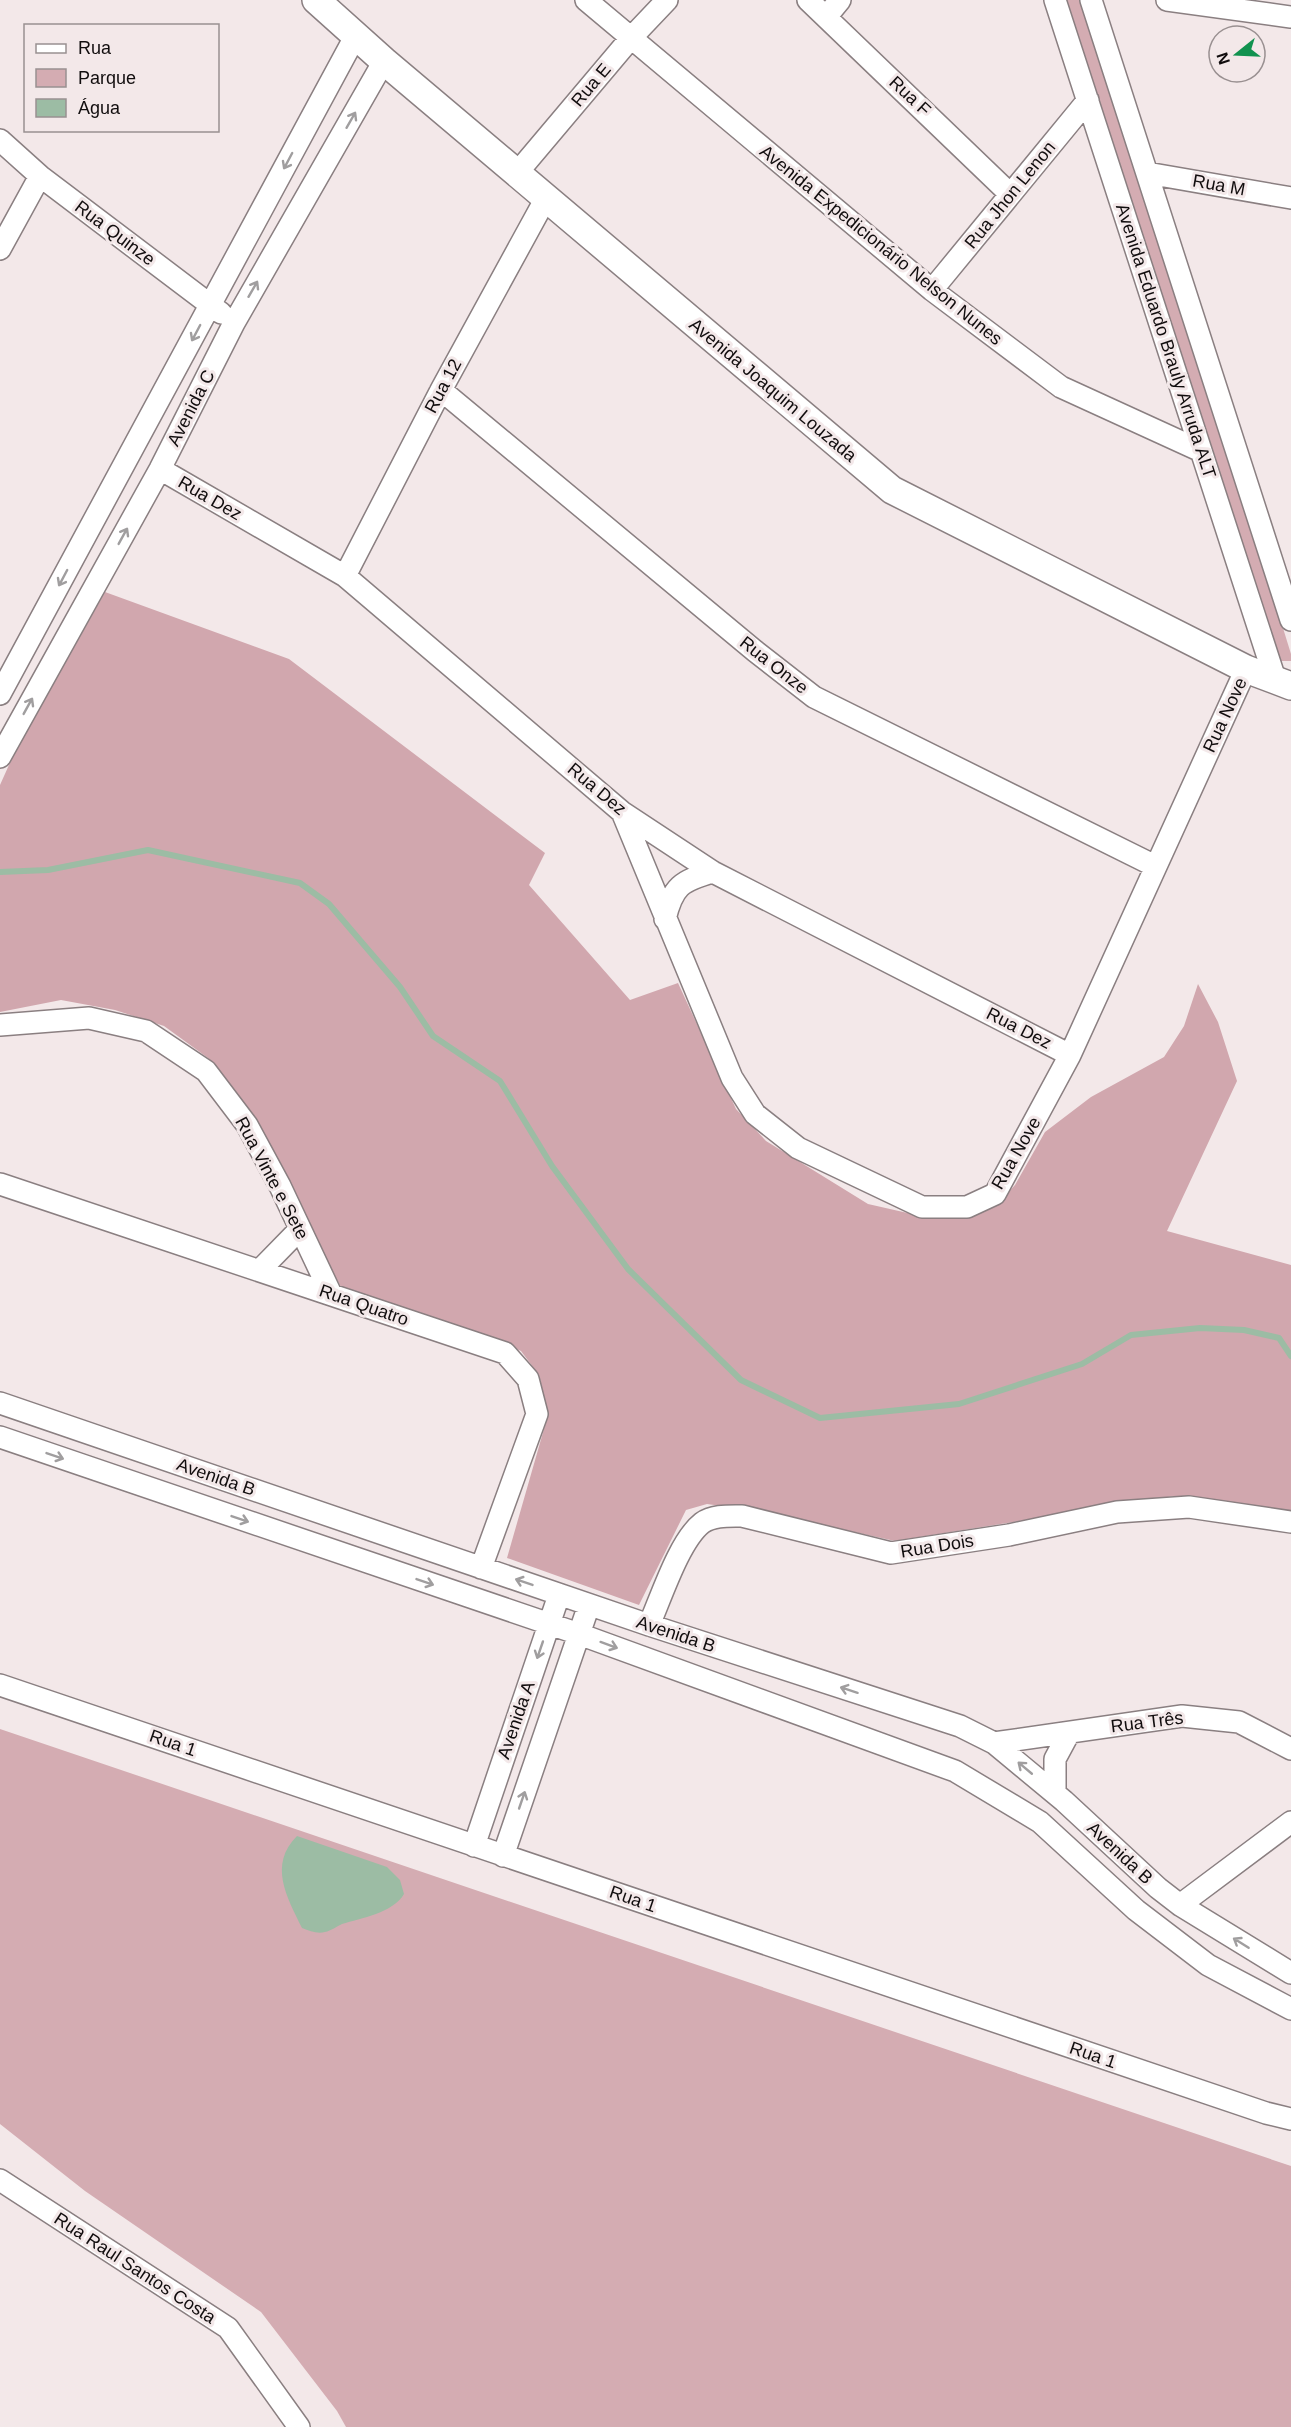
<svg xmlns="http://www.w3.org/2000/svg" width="1291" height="2427" font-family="Arial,sans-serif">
	<rect width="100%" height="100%" fill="#f3e8e9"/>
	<path fill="#d4acb2" d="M1062,0H1085L1147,188L1291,654V661H1275Z
		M0,1729L1291,2166V2427H346L337,2411L261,2312L85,2191L0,2124Z"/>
	<path fill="#d1a7ae" d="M105,592L289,659L545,853L529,885L630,1000L678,983L736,1109L766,1141L868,1204L934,1219L995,1207L1015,1185L1045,1132L1091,1097L1164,1057L1184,1026L1198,984L1218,1022L1237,1081L1167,1231L1291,1265V1514L1272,1508L1174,1496L895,1541L764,1512L707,1504L686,1510L639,1605L507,1558L548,1415L539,1375L521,1351L490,1337L341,1287L240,1098L208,1058L164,1026L115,1010L61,1000L0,1012V785L13,756Z"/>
	<path fill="#9cbca4" d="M297,1836L387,1867L400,1880L404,1894C393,1913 361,1918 342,1924C337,1926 331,1931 325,1932C317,1934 310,1931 302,1928C287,1897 268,1865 297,1836Z"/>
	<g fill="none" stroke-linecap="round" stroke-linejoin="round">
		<path stroke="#9cbca4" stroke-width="6" d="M0,872L48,870L148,850L300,883L329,904L400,987L433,1036L500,1081L552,1166L628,1269L741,1380L820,1418L959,1404L1082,1364L1131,1335L1200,1328L1244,1330L1279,1338L1291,1356"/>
		<g stroke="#8a7f81" stroke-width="24">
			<path id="minor" d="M586,0L932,290L1061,387L1201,451
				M808,0L1010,194
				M1055,0L1276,682
				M1091,0L1291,620
				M1167,0L1291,17
				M826,17L840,0
				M0,140L40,176L221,313
				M517,173L630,39L667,0
				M1147,173L1291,198
				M0,249L40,176
				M932,290L1088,100
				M441,390L755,651L814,697L1155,866
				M160,469L345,576L622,812L713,872L1070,1055
				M345,576L441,390L546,198
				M0,694L356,35
				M0,757L160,469L234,323L384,61
				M622,812L732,1078L755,1114L798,1148L922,1207H967L995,1194L1070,1055L1246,669
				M665,919C673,886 681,881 713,872
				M0,1025L89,1018L146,1031L206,1071L247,1125L280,1186L331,1294
				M0,1184L505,1353L528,1379L537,1414L481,1568
				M260,1270L300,1229
				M0,1403L649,1625L960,1726L994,1743L1064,1801L1158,1888L1180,1905L1291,1973
				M0,1437L579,1634L955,1771L1040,1822L1136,1910L1208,1965L1291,2009
				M649,1625C661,1598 679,1541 702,1523C713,1515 729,1516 742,1516L891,1553L1009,1535L1117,1512L1189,1507L1291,1522
				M0,1685L1266,2113L1291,2119
				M994,1743L1182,1716L1239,1722L1291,1749
				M1055,1793V1759L1069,1733
				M474,1846L559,1595
				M503,1856L589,1605
				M1180,1905L1291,1822
				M0,2180L228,2328L299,2427"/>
		</g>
		<g stroke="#8a7f81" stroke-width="30">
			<path id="major" d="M316,0L384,61L892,490L1246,669L1291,686"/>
		</g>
		<use href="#minor" stroke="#fff" stroke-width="21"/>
		<use href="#major" stroke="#fff" stroke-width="27"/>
	</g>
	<defs><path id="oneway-shaft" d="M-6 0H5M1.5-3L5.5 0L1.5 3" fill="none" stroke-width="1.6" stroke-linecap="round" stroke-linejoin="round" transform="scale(1.5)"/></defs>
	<g stroke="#a09e9f">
		<use href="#oneway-shaft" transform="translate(351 120) rotate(-60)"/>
		<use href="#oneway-shaft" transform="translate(288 161) rotate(118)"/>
		<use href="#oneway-shaft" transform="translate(253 289) rotate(-60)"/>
		<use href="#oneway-shaft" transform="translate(196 333) rotate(118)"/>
		<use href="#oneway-shaft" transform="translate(123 536) rotate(-61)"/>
		<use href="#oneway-shaft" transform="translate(63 578) rotate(118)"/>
		<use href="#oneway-shaft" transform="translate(28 706) rotate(-61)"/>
		<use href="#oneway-shaft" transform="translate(55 1456) rotate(19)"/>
		<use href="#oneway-shaft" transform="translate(240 1519) rotate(19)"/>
		<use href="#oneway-shaft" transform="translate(425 1582) rotate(19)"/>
		<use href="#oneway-shaft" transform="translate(524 1582) rotate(-161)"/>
		<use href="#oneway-shaft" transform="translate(609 1645) rotate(20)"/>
		<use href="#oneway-shaft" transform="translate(540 1650) rotate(109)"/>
		<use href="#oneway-shaft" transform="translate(849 1690) rotate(-162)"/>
		<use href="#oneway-shaft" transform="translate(1025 1768) rotate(-140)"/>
		<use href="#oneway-shaft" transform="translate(522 1800) rotate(-71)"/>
		<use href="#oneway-shaft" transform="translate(1241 1943) rotate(-148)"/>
	</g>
	<g text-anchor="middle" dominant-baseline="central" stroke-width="6" stroke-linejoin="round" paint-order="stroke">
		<g font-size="18" fill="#110d0e" stroke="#f3e8e9">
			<text transform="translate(591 85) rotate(-50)">Rua E</text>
			<text transform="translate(910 96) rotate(43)">Rua F</text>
			<text transform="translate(1219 185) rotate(10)">Rua M</text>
			<text transform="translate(1010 195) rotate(-51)">Rua Jhon Lenon</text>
			<text transform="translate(115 233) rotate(37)">Rua Quinze</text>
			<text transform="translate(881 245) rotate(39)">Avenida Expedicionário Nelson Nunes</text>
			<text transform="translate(1166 341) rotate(72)">Avenida Eduardo Brauly Arruda ALT</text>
			<text transform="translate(443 386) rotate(-62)">Rua 12</text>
			<text transform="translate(773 390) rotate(40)">Avenida Joaquim Louzada</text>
			<text transform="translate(191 408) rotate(-63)">Avenida C</text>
			<text transform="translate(210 498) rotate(30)">Rua Dez</text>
			<text transform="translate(774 665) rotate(38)">Rua Onze</text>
			<text transform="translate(1225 715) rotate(-65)">Rua Nove</text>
			<text transform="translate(597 789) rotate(40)">Rua Dez</text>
			<text transform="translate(1019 1028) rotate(27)">Rua Dez</text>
			<text transform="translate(1016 1153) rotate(-60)">Rua Nove</text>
			<text transform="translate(272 1178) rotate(62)">Rua Vinte e Sete</text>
			<text transform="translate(364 1305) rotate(19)">Rua Quatro</text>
			<text transform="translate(216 1477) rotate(19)">Avenida B</text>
			<text transform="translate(937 1546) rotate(-9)">Rua Dois</text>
			<text transform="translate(676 1634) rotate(18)">Avenida B</text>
			<text transform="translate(516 1720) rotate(-71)">Avenida A</text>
			<text transform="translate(1147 1722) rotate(-7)">Rua Três</text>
			<text transform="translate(173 1743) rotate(19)">Rua 1</text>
			<text transform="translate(1120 1853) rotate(43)">Avenida B</text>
			<text transform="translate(633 1899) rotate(19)">Rua 1</text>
			<text transform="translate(1093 2055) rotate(19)">Rua 1</text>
			<text transform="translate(135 2268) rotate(33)">Rua Raul Santos Costa</text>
		</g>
	</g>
	<rect x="24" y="24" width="195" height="108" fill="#f3e8e9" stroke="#999091" stroke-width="1.5"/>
	<rect x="36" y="44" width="30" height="9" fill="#ffffff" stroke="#999091" stroke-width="1.5"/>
	<text x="78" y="54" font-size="18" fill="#110d0e">Rua</text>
	<rect x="36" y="69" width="30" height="18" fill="#d4acb2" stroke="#999091" stroke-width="1.5"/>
	<text x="78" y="84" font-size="18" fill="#110d0e">Parque</text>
	<rect x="36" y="99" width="30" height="18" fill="#9cbca4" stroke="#999091" stroke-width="1.5"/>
	<text x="78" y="114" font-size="18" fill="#110d0e">Água</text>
	<g transform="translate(1237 54) rotate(252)"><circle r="28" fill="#f3e8e9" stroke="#999091" stroke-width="1.5"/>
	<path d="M0-4.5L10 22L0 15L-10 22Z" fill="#11924f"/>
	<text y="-9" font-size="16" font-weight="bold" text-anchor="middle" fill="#110d0e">N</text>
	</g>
</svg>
